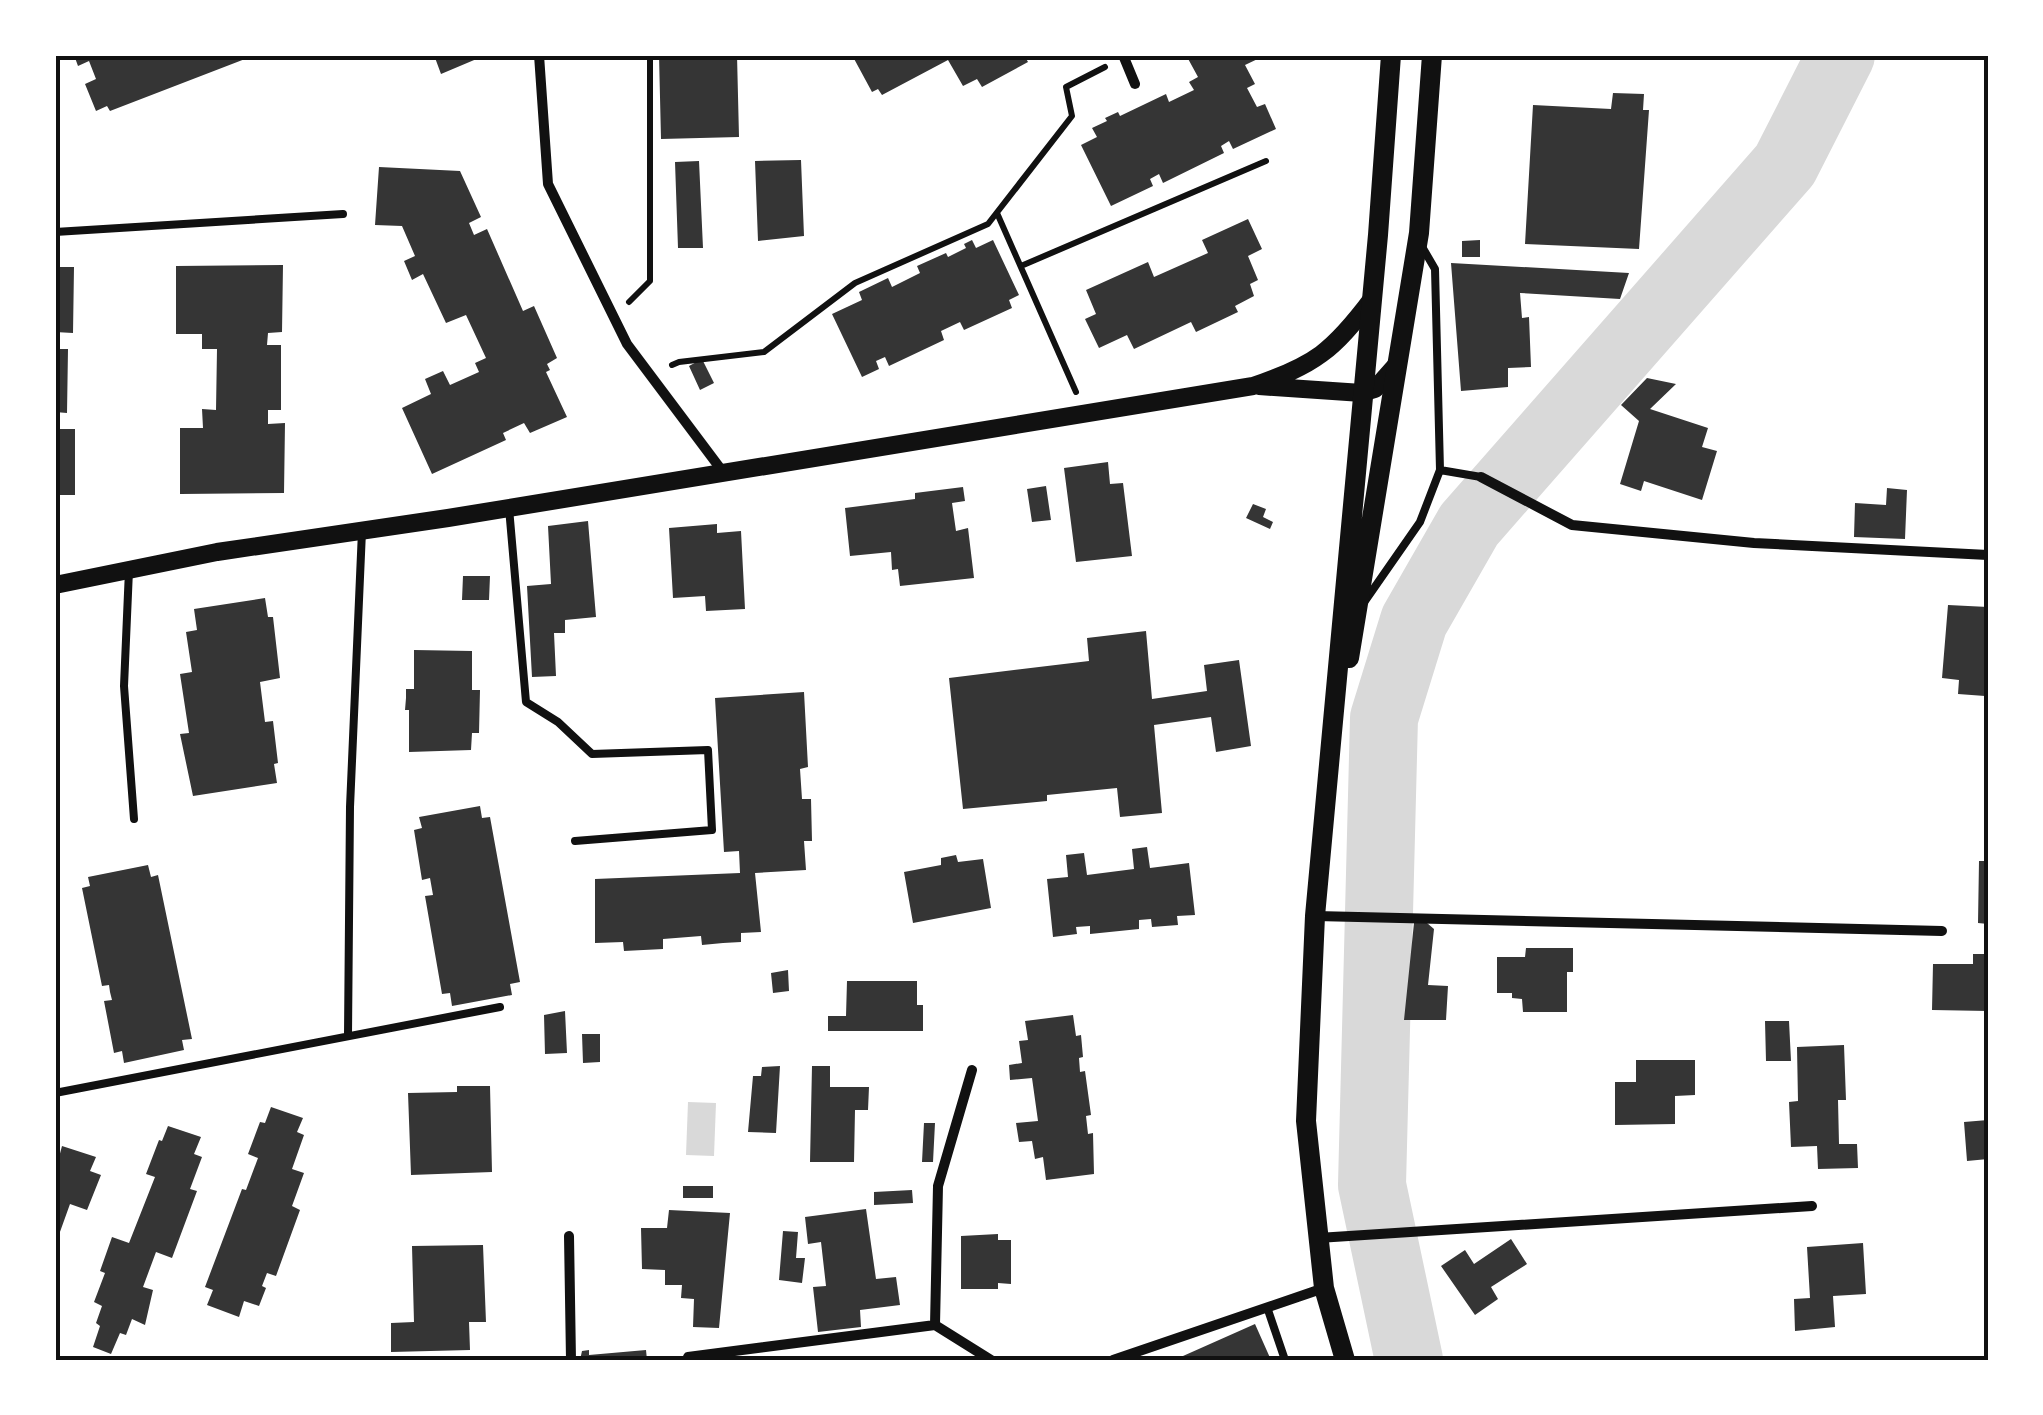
<svg xmlns="http://www.w3.org/2000/svg" width="2043" height="1415" font-family="Karla,sans-serif">
	<rect width="100%" height="100%" fill="#fff"/>
	<path fill="#d9d9d9" d="M688,1102L716,1103L714,1156L686,1155Z"/>
	<g fill="none" stroke-linecap="round" stroke-linejoin="round">
		<path stroke="#d9d9d9" stroke-width="68" d="M1409,1360L1372,1185L1384,718L1414,621L1469,525L1785,165L1841,55"/>
	</g>
	<path fill="#353535" d="M74,55H245V59L110,111L107,106L96,111L85,84L96,79L89,61L78,66Z
		M434,55H486L441,74Z
		M659,55H737L739,137L661,139Z
		M852,55H1024L1028,62L982,87L977,79L963,86L948,60L882,95L878,89L872,92Z
		M1186,55H1266L1245,65L1255,84L1247,88L1257,107L1265,104L1276,129L1233,149L1229,141L1221,146L1224,153L1163,183L1159,174L1150,179L1153,186L1111,206L1081,145L1097,137L1092,128L1107,121L1105,118L1118,112L1120,116L1166,94L1169,102L1194,90L1189,82L1198,77Z
		M1613,93L1644,94L1643,110H1649L1639,249L1525,244L1533,105L1611,109Z
		M801,160L804,236L758,241L755,161Z
		M699,161L703,248H678L675,162Z
		M379,167L460,171L481,217L469,223L474,235L487,229L523,311L534,306L557,358L547,364L550,370L546,372L567,417L530,433L524,423L503,433L506,440L432,474L402,408L431,394L425,379L443,371L450,385L479,372L475,363L486,358L466,315L446,323L423,274L412,280L404,261L415,256L402,226L375,225Z
		M1248,219L1262,249L1248,256L1258,280L1250,284L1254,296L1235,306L1238,312L1196,332L1191,322L1134,349L1127,335L1099,348L1085,319L1096,314L1086,290L1148,262L1154,277L1208,253L1202,240Z
		M972,240L976,248L993,240L1019,295L1009,300L1012,308L964,330L960,322L941,331L944,340L889,366L885,357L876,361L879,369L862,377L832,314L862,300L859,292L888,278L892,287L920,273L917,266L946,253L948,257L966,248L964,244Z
		M1480,240V257H1462V241Z
		M1451,263L1629,273L1620,299L1520,293L1522,318L1529,317L1531,367L1508,368V387L1461,391Z
		M283,265L282,332L268,333L267,345H281V410H268V424L285,423L284,493L180,494V428H203L202,409L216,410L217,349H202V334H176V266Z
		M55,267H74L73,333L55,332Z
		M55,349H68L67,413L55,412Z
		M702,359L714,383L700,390L689,366Z
		M1647,378L1676,384L1650,409L1708,428L1702,447L1717,451L1702,500L1644,481L1641,491L1620,484L1639,421L1621,405Z
		M55,429H75V495H55Z
		M1108,462L1110,484L1123,483L1132,556L1076,562L1064,468Z
		M1046,486L1051,520L1032,522L1027,489Z
		M963,487L965,501L952,503L956,531L968,528L974,578L900,586L898,569L892,570L891,552L850,556L845,508L915,499V493Z
		M1887,488L1907,490L1905,539L1854,537L1855,503L1886,505Z
		M1253,504L1266,509L1263,517L1273,522L1270,529L1246,518Z
		M588,521L596,617L565,620V633H554L556,676L532,677L527,586L551,584L548,526Z
		M717,524V533L741,531L745,609L706,611L705,596L673,598L669,528Z
		M463,576H490L489,600H462Z
		M265,598L268,617H273L280,678L260,682L265,722L273,721L278,763L274,764L277,783L193,796L180,734L189,733L180,674L192,672L186,632L197,630L194,609Z
		M1948,605L1988,607L1985,696L1958,694L1959,680L1942,678Z
		M1146,631L1152,699L1207,691L1204,665L1239,660L1251,746L1216,752L1211,717L1154,725L1162,813L1120,817L1117,788L1047,795V801L963,809L949,678L1089,661L1087,638Z
		M414,650L472,651V690H480L479,733H472L471,750L409,752V710H405L406,698V689H414Z
		M804,692L808,767L800,769L802,799H811L812,841H804L806,870L755,873L761,932L741,933V942L723,943L702,945L701,936L663,939V949L624,951L623,942L595,943V879L740,873L739,851L724,852L715,698Z
		M480,806L482,818L490,817L520,982L510,984L512,995L452,1006L450,993L442,994L425,896L433,895L430,878L422,880L414,830L422,828L419,817Z
		M1147,847L1150,868L1189,863L1195,915L1177,916L1178,925L1152,927L1151,919L1139,920V929L1090,934V926L1076,927L1077,934L1053,937L1047,879L1068,877L1066,855L1084,853L1087,875L1134,869L1132,849Z
		M956,855L958,862L983,859L991,908L913,923L904,872L941,865V858Z
		M1979,861H1988V924L1978,923Z
		M148,865L151,877L158,875L192,1039L182,1040L184,1050L124,1063L122,1051L114,1053L104,1001L112,1000L110,992L109,985L102,986L82,888L90,886L88,877Z
		M1414,923H1427L1434,929L1428,985L1448,986L1446,1020H1404Z
		M1526,948H1573V972H1567V1012H1523L1522,999L1512,998V993H1497V957H1525Z
		M1973,954H1988V1011L1932,1010L1933,964H1973Z
		M788,970L789,991L773,993L771,973Z
		M847,981H917V1005H923V1031H828V1016H846Z
		M565,1011L567,1053L545,1054L544,1015Z
		M1073,1015L1076,1036L1081,1035L1083,1057L1079,1058L1080,1072L1085,1071L1091,1115L1086,1116L1088,1134L1093,1133L1094,1174L1046,1180L1043,1157L1035,1159L1032,1141L1019,1142L1016,1123L1038,1121L1032,1078L1010,1080L1009,1065L1022,1063L1019,1041L1028,1040L1025,1021Z
		M1765,1021H1789L1791,1061H1766Z
		M582,1034H600V1062L583,1063Z
		M1844,1045L1846,1100H1838L1839,1144H1857L1858,1168L1818,1169L1817,1146L1791,1147L1789,1102L1798,1101L1797,1047Z
		M1636,1060H1695V1095L1675,1096V1124L1615,1125V1082H1636Z
		M780,1066L776,1133L748,1132L753,1076H761L762,1067Z
		M812,1066H830V1087H869L868,1110H855L854,1162H810Z
		M457,1086H490L492,1172L411,1175L408,1093L457,1092Z
		M271,1107L303,1118L297,1132L304,1135L292,1169L304,1173L292,1206L300,1210L276,1276L267,1273L262,1286L266,1288L259,1306L244,1301L239,1317L207,1305L213,1290L205,1287L242,1189L246,1190L258,1158L248,1154L260,1122L265,1123Z
		M1988,1120V1159L1967,1161L1964,1122Z
		M924,1123H935L933,1162H922Z
		M168,1126L201,1137L194,1154L202,1157L190,1189L197,1191L172,1258L156,1252L143,1287L153,1290L145,1325L132,1319L126,1335L120,1333L111,1354L93,1347L100,1326L96,1323L102,1306L94,1302L105,1273L100,1271L112,1237L129,1243L155,1177L146,1174L159,1140L162,1141Z
		M62,1146L96,1157L90,1171L101,1175L87,1210L70,1204L56,1243L55,1160L58,1161Z
		M683,1186H713V1198H683Z
		M912,1190L913,1203L874,1205V1192Z
		M866,1209L876,1279L896,1277L900,1305L860,1310L861,1327L818,1332L813,1287L826,1286L821,1242L808,1244L805,1217Z
		M669,1210L730,1213L719,1328L693,1327L694,1299L681,1298L682,1285H665V1270L642,1269L641,1228H667Z
		M783,1231L798,1232L796,1258H805L802,1283L779,1280Z
		M998,1234V1240H1011V1284L998,1283V1289H961V1236Z
		M1511,1239L1527,1264L1491,1287L1498,1299L1475,1315L1441,1266L1465,1250L1474,1264Z
		M1863,1243L1866,1294L1833,1296L1835,1327L1795,1331L1794,1299L1810,1298L1807,1247Z
		M483,1245L486,1322H469L470,1350L391,1352V1323L414,1322L412,1246Z
		M1255,1324L1271,1360H1174Z
		M589,1350V1355L646,1350L647,1360H580L582,1351Z"/>
	<g fill="none" stroke-linecap="round" stroke-linejoin="round">
		<path stroke="#111" stroke-width="6" d="M997,213L1076,392
			M1021,266L1266,161
			M629,302L650,281V55
			M672,365L679,362L764,352L855,283L988,224L1072,116L1066,87L1105,67"/>
		<path stroke="#111" stroke-width="8" d="M55,232L343,214
			M1440,470L1481,477
			M509,508L526,702L558,722L592,754L708,750L712,830L575,841
			M129,570L124,686L134,819
			M1365,601L1420,522L1440,470L1435,269L1421,245
			M348,1035L350,807L362,531
			M55,1093L500,1007
			M1267,1307L1285,1360"/>
		<path stroke="#111" stroke-width="10" d="M539,55L548,184L627,344L723,472
			M1123,55L1135,84
			M1481,477L1572,525L1754,543L1988,555
			M1316,916L1942,931
			M569,1236L571,1360
			M1318,1238L1812,1206
			M935,1325L938,1186L972,1070
			M688,1357L935,1325L991,1360
			M1113,1360L1324,1288"/>
		<path stroke="#111" stroke-width="18" d="M1259,386L1362,393L1375,389L1398,363
			M55,585L217,552L448,518L1253,386C1315,365 1333,351 1372,299"/>
		<path stroke="#111" stroke-width="20" d="M1349,658L1419,233L1432,55
			M1345,1360L1324,1288L1306,1121L1315,916L1378,235L1391,55"/>
	</g>
	<rect width="2043" height="1415" fill="none" stroke="#ffffff" stroke-width="115"/>
	<rect x="58" y="58" width="1928" height="1300" fill="none" stroke="#111" stroke-width="4"/>
</svg>
